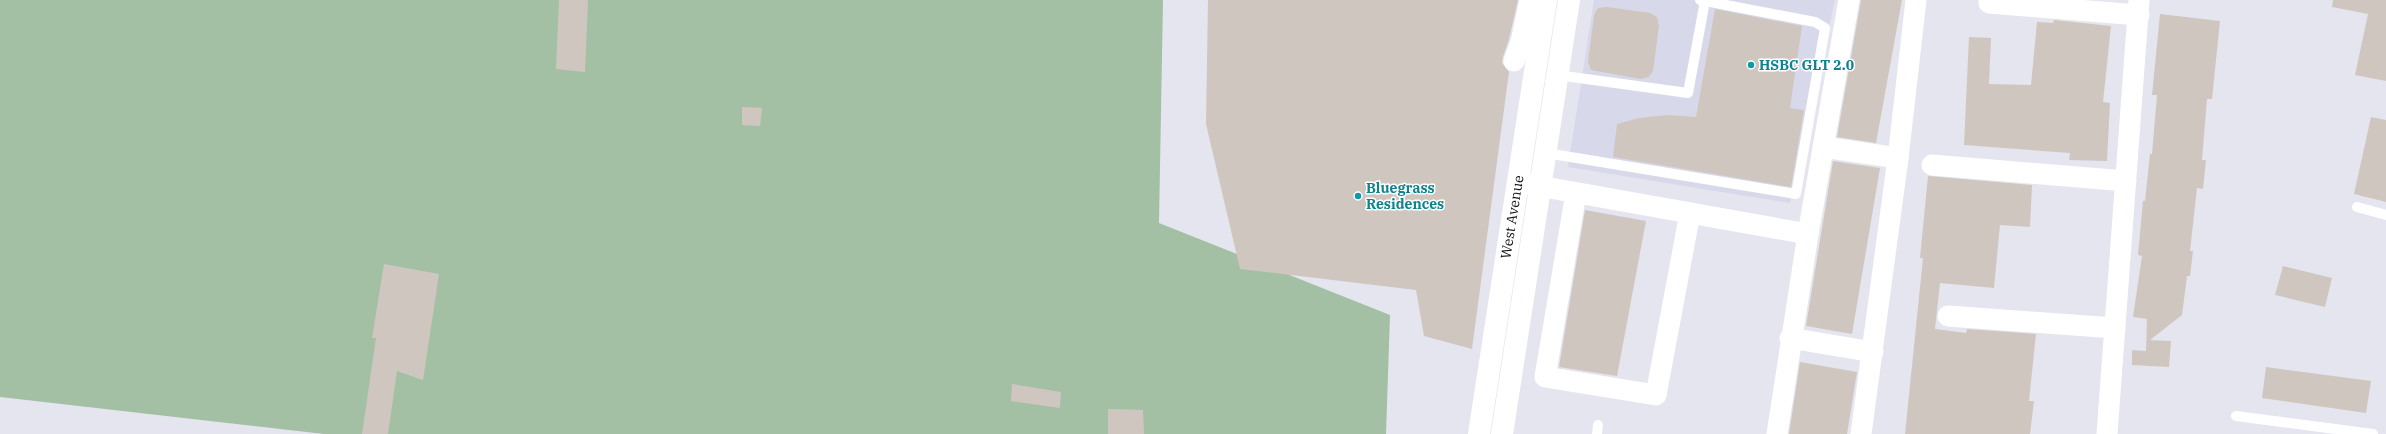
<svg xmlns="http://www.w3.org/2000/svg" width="2386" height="434" font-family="'IBM Plex Serif',serif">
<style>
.built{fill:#d7d9ea}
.forest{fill:#a3c0a4}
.building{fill:#cfc7bf}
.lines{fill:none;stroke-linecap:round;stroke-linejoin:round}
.service{stroke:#fff;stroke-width:10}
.minor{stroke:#fff;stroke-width:21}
.secondary{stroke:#fff;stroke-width:22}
.culture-dot{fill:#0f9aa8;stroke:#fff;stroke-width:1.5}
.labels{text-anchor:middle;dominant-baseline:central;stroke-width:3;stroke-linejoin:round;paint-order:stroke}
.culture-label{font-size:14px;font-weight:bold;fill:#0d838f;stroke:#fff;text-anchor:start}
.street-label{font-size:14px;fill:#131316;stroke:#fff}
</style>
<rect width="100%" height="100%" fill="#e4e5ef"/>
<path class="built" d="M1594 0H1835L1790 203 1568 167Z"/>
<path class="forest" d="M0 0H1163L1159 223 1390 315 1386 434H324L0 397Z"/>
<g class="building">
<path d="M559 0H588L585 72 556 69Z"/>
<path d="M1208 0H1518L1509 39 1503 57 1502 63 1509 72 1472 349 1424 336 1416 290 1240 269 1206 124Z"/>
<path d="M1861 0H1902L1876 143 1837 137Z"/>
<path d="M2333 0H2386V81L2355 75 2368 14 2332 7Z"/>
<path d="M1607 7 1650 13 1657 17 1659 26 1653 71 1649 77 1641 79 1591 70 1588 62 1594 15 1598 8Z"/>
<path d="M1715 9 1802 26 1790 108 1804 110 1791 187 1613 157 1617 124 1639 118 1667 115 1696 117Z"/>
<path d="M2160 14 2220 21 2212 99H2207L2202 160H2206L2203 189 2197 188 2190 251H2193L2190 276H2187L2182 315 2150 340 2171 341 2169 367 2132 365V350L2146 351 2147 319 2133 317 2142 256 2138 255 2143 201H2145L2150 154H2152L2157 95H2152Z"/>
<path d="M2054 20 2111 26 2103 102 2110 103 2107 161 2069 160 2070 153 1964 145 1969 37 1991 38 1989 84 2031 85 2037 22 2053 23Z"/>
<path d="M742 107 762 108 760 126 742 125Z"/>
<path d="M2371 117 2386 120V202L2354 194Z"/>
<path d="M1833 161 1880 168 1852 334 1806 326Z"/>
<path d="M1928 176 2032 185 2030 227 2000 225 1994 288 1940 283 1935 329 1966 333 1967 329 2036 334 2029 401H2034L2030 434H1905L1923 258H1920Z"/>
<path d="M1585 210 1646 221 1617 376 1559 367Z"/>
<path d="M384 264 439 274 423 380 397 371 388 434H362L376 338H372Z"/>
<path d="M2283 266 2332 278 2325 307 2275 295Z"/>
<path d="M1800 362 1857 372 1847 434H1789Z"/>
<path d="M2266 367 2371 381 2366 413 2262 398Z"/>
<path d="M1012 384 1061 392 1060 408 1011 401Z"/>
<path d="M1108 409 1143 410 1144 434H1108Z"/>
</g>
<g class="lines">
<g class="service">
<path d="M1557 75 1688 93 1705 1"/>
<path d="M1546 153 1796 194 1825 28 1815 22 1700 0"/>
<path d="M2357 207 2386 215"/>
<path d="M2236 416 2373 434"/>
<path d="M1597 434 1598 425"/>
</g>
<g class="minor">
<path d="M1989 3 2139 15"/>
<path d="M1514 61 1521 42 1530 0"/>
<path d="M1823 147 1898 158 1861 434"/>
<path d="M1898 158 1916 0"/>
<path d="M1932 165 2126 181"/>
<path d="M1522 183 1808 234 1849 0"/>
<path d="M1576 193 1545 377 1656 395 1690 213"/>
<path d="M1948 316 2115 328"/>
<path d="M1790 338 1873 352"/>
<path d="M1777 434 1808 234"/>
<path d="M2107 434 2139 0"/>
</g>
<g class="secondary">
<path d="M1479 434 1546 0"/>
<path d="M1502 434 1569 0"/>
</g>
</g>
<g class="culture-dot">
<circle cx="1751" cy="65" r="4"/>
<circle cx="1358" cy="196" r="4"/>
</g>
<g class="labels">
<g class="culture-label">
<text x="1759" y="65">HSBC GLT 2.0</text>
<text x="1366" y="188">Bluegrass<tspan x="1366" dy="16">Residences</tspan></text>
</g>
<g class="street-label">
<text transform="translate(1512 217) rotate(-81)">West Avenue</text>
</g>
</g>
</svg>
